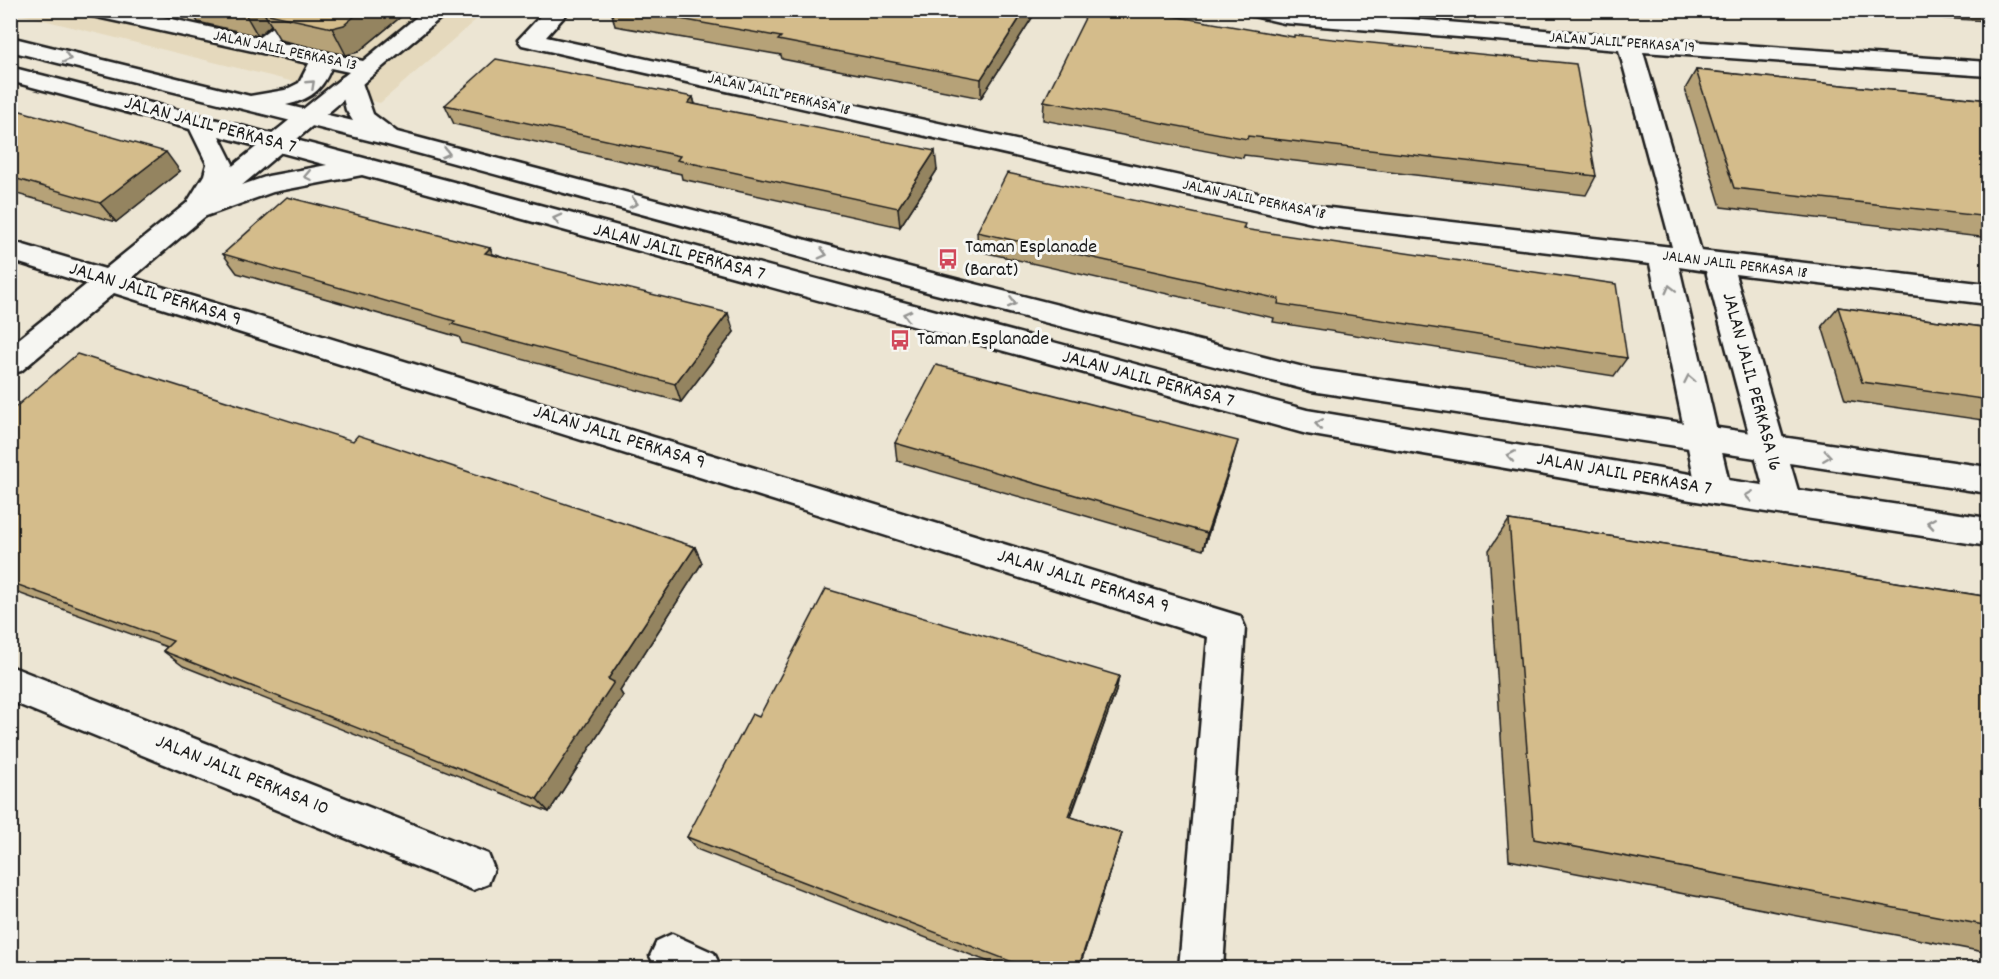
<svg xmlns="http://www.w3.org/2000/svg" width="1999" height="979" font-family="Dekko,sans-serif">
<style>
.built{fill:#e5d9bd}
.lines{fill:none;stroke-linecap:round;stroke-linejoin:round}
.service-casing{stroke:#1c1c1c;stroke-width:4}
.minor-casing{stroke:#1c1c1c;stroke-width:5}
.tertiary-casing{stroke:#1c1c1c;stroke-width:5}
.service{fill:#f6f6f2;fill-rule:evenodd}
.minor{fill:#f6f6f2;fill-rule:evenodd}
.tertiary{fill:#f6f6f2;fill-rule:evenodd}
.wall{fill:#b6a278;stroke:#1c1c1c;stroke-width:1.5}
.shaded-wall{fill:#948461;stroke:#1c1c1c;stroke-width:1.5}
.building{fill:#d4bc8b;stroke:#1c1c1c;stroke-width:1.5}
.oneway{stroke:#949492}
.labels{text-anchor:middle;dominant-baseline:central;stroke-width:6;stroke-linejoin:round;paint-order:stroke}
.far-street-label{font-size:16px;fill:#1c1c1c;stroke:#f6f6f2}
.street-label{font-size:20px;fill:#1c1c1c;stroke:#f6f6f2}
.poi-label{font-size:20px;fill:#1c1c1c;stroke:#f6f6f2;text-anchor:start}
</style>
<rect width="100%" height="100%" fill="#ece5d3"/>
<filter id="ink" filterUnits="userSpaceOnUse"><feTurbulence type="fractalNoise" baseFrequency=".0167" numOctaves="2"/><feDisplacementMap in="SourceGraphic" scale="12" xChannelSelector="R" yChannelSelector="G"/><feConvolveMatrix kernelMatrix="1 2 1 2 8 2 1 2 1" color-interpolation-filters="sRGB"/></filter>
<g filter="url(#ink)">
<path class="built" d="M11 10 486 11 380 103 11 12Z"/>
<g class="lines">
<g class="service-casing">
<path id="service" d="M294 10H313L265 50H253L251 46 253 42Z"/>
</g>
<g class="minor-casing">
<g id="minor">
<path d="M86 10H131L363 61 425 10H450L132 278 1240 616 1245 627 1223 968H1179L1208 637 114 293 21 371 10 374V346L87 284 10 260V241L105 269 349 72 97 17 89 15Z"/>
<path d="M546 10H570L546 37 1321 207 1672 247 1619 50 1284 23 1249 15 1246 10H1300L1629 37 1988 62V76L1643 52 1701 251 1988 284V304L1735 274 1801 501 1796 511 1784 515 1772 511 1767 501 1706 271 1679 267 1731 491 1726 500 1714 504 1702 500 1697 491 1650 264 1321 225 522 45 518 40Z"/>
<path d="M10 666 488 854 494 869 488 884 473 890 10 701Z"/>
<path d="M672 934 714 953 721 968H656L650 956 657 941Z"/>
</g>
</g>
<g class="tertiary-casing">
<g id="tertiary">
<path d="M10 37 250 96 285 90 299 83 314 54 322 52 330 54 334 59C326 86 314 99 286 105L353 121 346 110 339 82 342 77 351 75 360 77 373 114 397 132 928 272 1311 369 1988 467V493L1311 391 928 292 384 144 10 51Z"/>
<path d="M10 67 319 146 1307 410 1714 478 1988 518V546L1714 504 1307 434 362 175 273 192 195 220 185 217 182 211 204 175 207 164 190 129 10 81ZM219 136 327 165 268 176 219 193 230 175 233 164Z"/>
</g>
</g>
<use href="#service" class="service"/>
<use href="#minor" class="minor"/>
<use href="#tertiary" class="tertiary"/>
</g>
<g class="wall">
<path d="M190 10H409L358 52 346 55 280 40 271 25 258 36 198 22Z"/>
<path d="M611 10H1037L981 98 782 59 781 55 615 26Z"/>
<path d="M1798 10H1989V21Z"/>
<path d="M1696 70 1989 100V238L1721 207 1685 89Z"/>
<path d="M693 97 695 104 937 170 900 227 682 179 681 174 454 124 445 105Z"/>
<path d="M1044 101 1596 176 1586 195 1244 155 1243 158 1043 120Z"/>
<path d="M10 108 180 171 116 222 10 192Z"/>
<path d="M1244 229 1627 358 1614 376 1273 322 1274 318 978 251 977 232Z"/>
<path d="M490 248 493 254 734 332 681 402 462 343 459 337 237 273 223 254Z"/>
<path d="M1838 307 1989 328V421L1845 400 1822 326Z"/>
<path d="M10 412 353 441 695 547 702 563 620 691 623 696 549 812 183 666 163 651 167 647 10 590Z"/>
<path d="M895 443 1233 458 1203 550 897 461Z"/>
<path d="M1509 520 1989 597V953L1509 860 1489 550Z"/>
<path d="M1119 676 1116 691 1071 817 1122 833 1079 969H1007L696 849 687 837 759 717Z"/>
</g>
<g class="shaded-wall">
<path d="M243 10H290L264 13 271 25 258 36Z"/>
<path d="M362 10H409L358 52 346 55 332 28Z"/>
<path d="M1025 10H1037L981 98V79Z"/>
<path d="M693 97 698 116 688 103Z"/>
<path d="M935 151 937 170 900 227 898 208Z"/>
<path d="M166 152 180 171 116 222 100 203Z"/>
<path d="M490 248 499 267 485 253Z"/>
<path d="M728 313 734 332 681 402 675 384Z"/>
<path d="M1238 441 1233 458 1203 550 1207 533Z"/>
<path d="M695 547 702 563 620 691 623 696 549 812 537 799 608 679Z"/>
<path d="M1119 676 1116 691 1066 828 1068 816Z"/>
<path d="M1122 833 1079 969H1078Z"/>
</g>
<g class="building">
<path d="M268 10H362L344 25 332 28 264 13Z"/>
<path d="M630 10H1025L981 79 778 40 781 37Z"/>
<path d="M1089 10H1138L1294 37V35L1576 64 1596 176 1248 136 1247 139 1044 101Z"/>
<path d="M496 59 693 97 688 103 935 151 898 208 677 160 680 156 445 105Z"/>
<path d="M1696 70 1989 100V217L1734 188Z"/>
<path d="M10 108 166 152 100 203 10 177Z"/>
<path d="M1007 173 1245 224 1243 229 1616 284 1627 358 1278 304 1279 299 977 232Z"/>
<path d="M287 197 490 248 485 253 728 313 675 384 452 324 455 321 223 254Z"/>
<path d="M1838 307 1989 328V400L1862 382Z"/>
<path d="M77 354 353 441 358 435 695 547 608 679 614 682 537 799 163 651 173 641 10 582V412Z"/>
<path d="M936 365 1238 441 1207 533 895 443Z"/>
<path d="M1509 520 1989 597V926L1534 839Z"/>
<path d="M826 589 1119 676 1068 816 1122 833 1078 969H1031L687 837 752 714 759 717Z"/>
</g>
<defs><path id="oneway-chevron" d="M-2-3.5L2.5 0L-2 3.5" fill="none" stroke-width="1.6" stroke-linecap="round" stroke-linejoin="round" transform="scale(1.5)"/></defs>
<g class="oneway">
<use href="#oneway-chevron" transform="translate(67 58) rotate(14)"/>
<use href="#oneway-chevron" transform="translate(311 84) rotate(-43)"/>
<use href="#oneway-chevron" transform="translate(446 153) rotate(15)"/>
<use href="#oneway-chevron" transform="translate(308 176) rotate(168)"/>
<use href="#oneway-chevron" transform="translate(634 203) rotate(15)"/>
<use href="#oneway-chevron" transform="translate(557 219) rotate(-165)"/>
<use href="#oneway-chevron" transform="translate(823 254) rotate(15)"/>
<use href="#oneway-chevron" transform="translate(1670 289) rotate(-104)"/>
<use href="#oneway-chevron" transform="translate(1012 303) rotate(14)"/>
<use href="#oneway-chevron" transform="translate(907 315) rotate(-165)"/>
<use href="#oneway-chevron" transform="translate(1689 379) rotate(-101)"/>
<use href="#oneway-chevron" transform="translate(1319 424) rotate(-170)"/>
<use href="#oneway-chevron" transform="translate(1511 456) rotate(-170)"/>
<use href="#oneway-chevron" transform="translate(1827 456) rotate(8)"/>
<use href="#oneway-chevron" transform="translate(1749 496) rotate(-172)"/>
<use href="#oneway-chevron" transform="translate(1931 523) rotate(-171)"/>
</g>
</g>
<defs>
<g id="bus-bare" transform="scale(1.62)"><path d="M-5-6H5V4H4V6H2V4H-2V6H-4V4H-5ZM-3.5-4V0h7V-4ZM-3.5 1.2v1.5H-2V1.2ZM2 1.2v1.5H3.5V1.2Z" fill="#d1495b" stroke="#f6f6f2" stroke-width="2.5" paint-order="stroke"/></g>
</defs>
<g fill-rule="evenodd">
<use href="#bus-bare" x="948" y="259"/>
<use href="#bus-bare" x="900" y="340"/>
</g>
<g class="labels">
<g class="far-street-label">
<text transform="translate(1622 43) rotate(4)">JALAN JALIL PERKASA 19</text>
<text transform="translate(285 51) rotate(12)">JALAN JALIL PERKASA 13</text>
<text transform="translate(779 95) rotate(13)">JALAN JALIL PERKASA 18</text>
<text transform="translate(1254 200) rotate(12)">JALAN JALIL PERKASA 18</text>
<text transform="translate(1735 265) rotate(7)">JALAN JALIL PERKASA 18</text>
</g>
<g class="street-label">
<text transform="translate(210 126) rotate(15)">JALAN JALIL PERKASA 7</text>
<text transform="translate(679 253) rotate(15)">JALAN JALIL PERKASA 7</text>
<text transform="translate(155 295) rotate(17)">JALAN JALIL PERKASA 9</text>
<text transform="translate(1148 380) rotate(15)">JALAN JALIL PERKASA 7</text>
<text transform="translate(1751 382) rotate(75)">JALAN JALIL PERKASA 16</text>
<text transform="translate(619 438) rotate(17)">JALAN JALIL PERKASA 9</text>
<text transform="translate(1624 475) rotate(10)">JALAN JALIL PERKASA 7</text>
<text transform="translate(1083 582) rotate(17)">JALAN JALIL PERKASA 9</text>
<text transform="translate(242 776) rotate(22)">JALAN JALIL PERKASA 10</text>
</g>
<g class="poi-label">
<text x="965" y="248">Taman Esplanade<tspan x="965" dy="23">(Barat)</tspan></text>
<text x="917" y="340">Taman Esplanade</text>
</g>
</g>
<rect width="1999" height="979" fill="none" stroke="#f6f6f2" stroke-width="36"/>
<rect x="18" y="18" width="1963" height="943" fill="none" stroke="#1c1c1c" stroke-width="2" filter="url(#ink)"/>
</svg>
